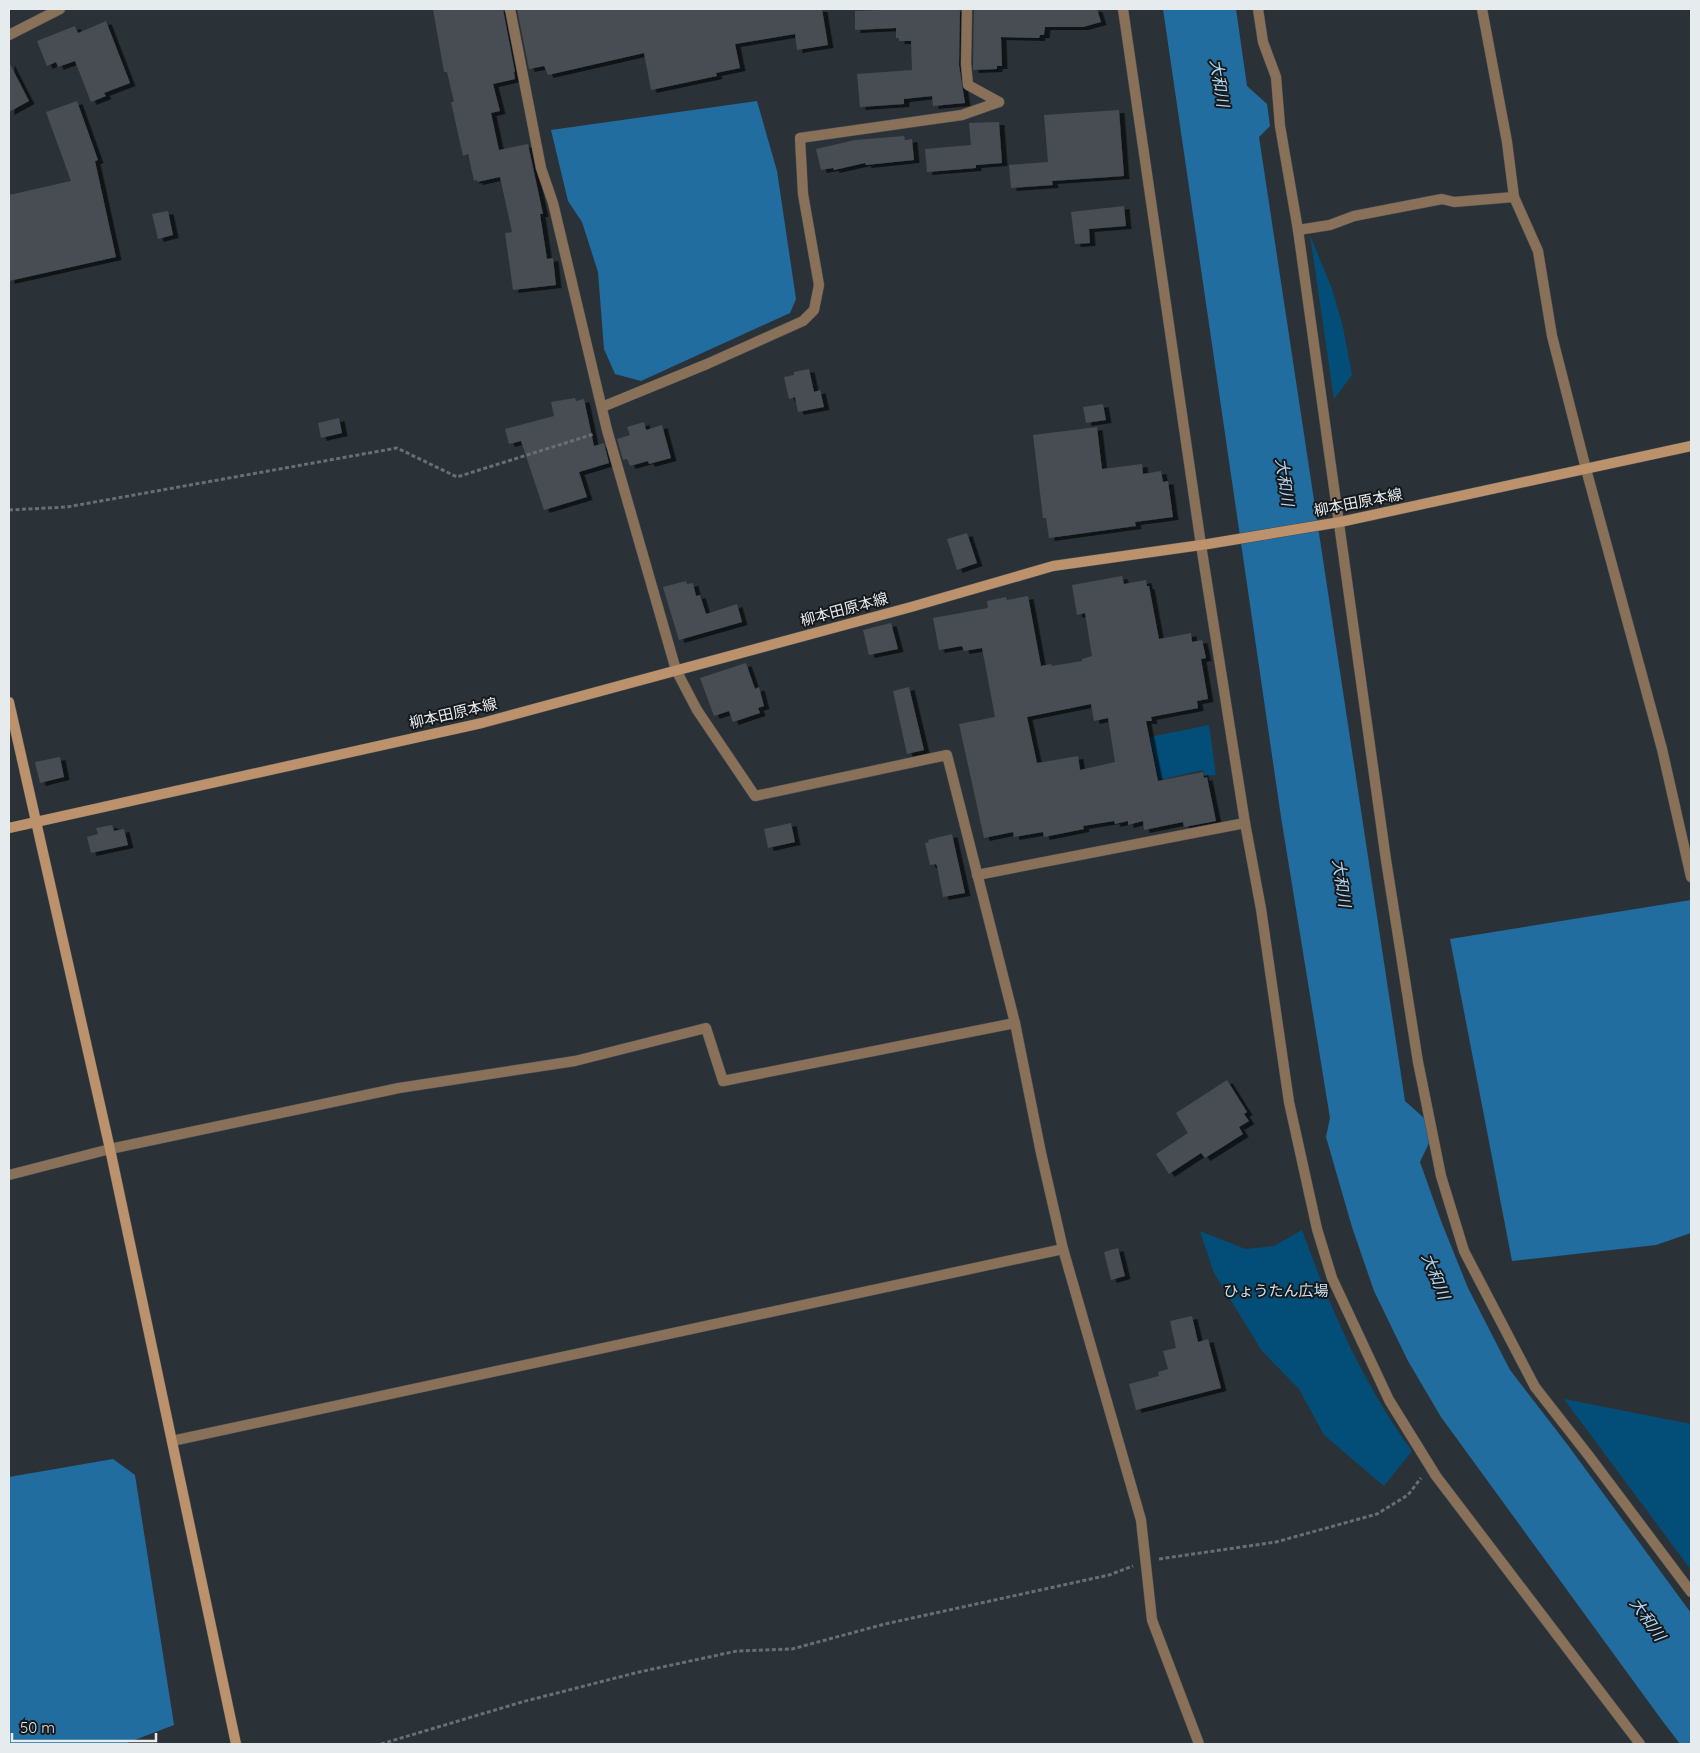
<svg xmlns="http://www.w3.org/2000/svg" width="1700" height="1753" font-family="Quicksand,'Noto Sans JP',sans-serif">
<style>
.green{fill:#034e78}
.water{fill:#216d9f}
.building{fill:#464d53;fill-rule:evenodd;filter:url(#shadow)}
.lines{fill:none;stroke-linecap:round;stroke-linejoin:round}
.lane-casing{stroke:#495054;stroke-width:11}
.street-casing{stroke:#495054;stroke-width:11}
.secondary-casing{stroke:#495054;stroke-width:11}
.path{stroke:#686e73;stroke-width:3;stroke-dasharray:4 2.5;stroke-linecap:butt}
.lane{stroke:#897058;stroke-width:10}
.street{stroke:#897058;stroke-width:10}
.secondary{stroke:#bb926c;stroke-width:10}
.labels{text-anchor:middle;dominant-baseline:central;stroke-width:4;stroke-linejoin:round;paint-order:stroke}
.street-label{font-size:15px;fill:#e6ebee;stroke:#16191b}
.park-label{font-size:15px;fill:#d1e2f1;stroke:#16191b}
.water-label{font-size:16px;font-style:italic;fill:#b0d4f0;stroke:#16191b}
</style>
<defs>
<filter id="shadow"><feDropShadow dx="5.5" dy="3" stdDeviation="0" flood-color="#0009"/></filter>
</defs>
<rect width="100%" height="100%" fill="#2b3237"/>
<g class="green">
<path d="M1310 235 1332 289 1343 327 1352 375 1334 399Z"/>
<path d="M1209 725 1216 775 1205 776 1203 770 1159 780 1150 737Z"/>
<path d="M1302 1230C1330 1308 1363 1384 1412 1451L1384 1486 1324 1435 1299 1389 1262 1351 1214 1273 1200 1231 1245 1249 1274 1246Z"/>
<path d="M1564 1399 1691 1424V1570Z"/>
</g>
<g class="water">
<path d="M1163 9H1236L1247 86 1267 104 1270 126 1259 137 1405 1101 1425 1119 1429 1143 1420 1162 1441 1221 1468 1288 1510 1370 1567 1444 1691 1613V1744H1680L1661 1719 1441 1417 1408 1361 1374 1291 1352 1227 1326 1137 1330 1118 1281 817Z"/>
<path d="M757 101 777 171 796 299 790 313 641 381 615 374 604 349 598 272 582 222 568 201 551 130Z"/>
<path d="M1691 900V1233L1656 1245 1512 1261 1450 939Z"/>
<path d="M113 1459 135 1475 174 1725 124 1744H9V1477Z"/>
</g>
<g class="building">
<path d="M433 9H503L515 72H514L515 79 493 84 500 111 491 113 499 150 528 144 543 214H540L547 259 553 258 556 285 513 290 505 233 512 232 500 177 477 182V180L474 181 468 154 463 156 451 102H454L447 72H444Z"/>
<path d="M517 9H822L828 45 797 50 795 34 735 44 740 68 716 73 717 76 651 90 644 53 548 75 544 66 529 69Z"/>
<path d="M880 9H960L959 65 965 103 933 106 932 96 904 99V104L860 107 857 74 912 70 911 41H899V38H896V28L855 30V11L880 10Z"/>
<path d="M974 9H1097L1101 22 1083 27H1045L1044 35H1040L1039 38 1001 37 1002 66H997V69L973 70Z"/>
<path d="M106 21 130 83 104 93 106 96 91 102 75 61 58 67 56 62 47 66 37 41 75 26 78 33Z"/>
<path d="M9 62 29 101 9 112Z"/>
<path d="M77 101 98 160 95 161 116 257 9 281V195L71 181 46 112Z"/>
<path d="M1119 110 1124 176 1052 181 1053 185 1011 188 1009 165 1048 162 1044 115Z"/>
<path d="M999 122 1002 163 976 165V168L927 172 925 149 971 145 969 123Z"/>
<path d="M904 136 905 140 912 139 914 160 866 165 865 163 834 170 833 168 821 170 816 149 855 140Z"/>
<path d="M1124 206 1126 226 1089 229 1090 243 1075 244 1071 212Z"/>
<path d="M168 211 173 235 158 239 152 214Z"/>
<path d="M809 369 814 392 820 390 824 407 798 412 795 397 789 399 784 377 794 375V372Z"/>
<path d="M575 398 576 401 584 399 594 446 604 443 609 463 579 472 587 497 544 510 521 441 509 444 505 429 554 416 551 402Z"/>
<path d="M1103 404 1106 420 1086 423 1083 407Z"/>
<path d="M339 418 342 433 321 438 318 423Z"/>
<path d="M644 422 646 430 662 425 671 458 649 464 648 461 630 466 627 459 623 460 617 439 630 435 627 427Z"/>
<path d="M1097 427 1102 469 1142 464 1143 474 1161 471 1163 482 1168 481 1173 517 1135 522 1136 526 1049 538 1046 518H1043L1033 435Z"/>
<path d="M967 533 977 563 957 570 947 539Z"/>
<path d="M1122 576 1124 584 1146 580 1147 586H1149L1159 639 1191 633 1192 642 1202 640 1206 658 1201 659 1208 699 1197 701 1198 708 1151 717 1152 721H1146L1158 781 1203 772 1204 778 1207 777 1216 821 1184 827 1183 822 1144 830 1143 821 1128 825V821L1115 824 1114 821 1083 826 1084 829 1044 837 1043 832 1014 837 1013 832 984 838 959 724 995 717 982 648 964 651 962 646 939 650 933 618 988 608 987 601 1006 597 1007 600 1028 596 1041 666 1051 664 1052 666 1082 661V659L1092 656 1085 613 1077 615 1072 585ZM1091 704 1094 721 1108 718 1115 762 1080 770 1078 756 1037 763 1027 717Z"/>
<path d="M686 581 687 584 693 583 696 596 700 595 706 614 737 604 742 622 679 640 663 587Z"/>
<path d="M891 623 898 649 869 655 863 630Z"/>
<path d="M746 663 755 689 759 687 764 706 758 708 760 713 733 722 729 711 714 716 700 678Z"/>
<path d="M909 687 924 750 907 754 893 691Z"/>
<path d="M60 757 64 777 40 783 35 762Z"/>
<path d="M791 823 795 842 768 848 764 829Z"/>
<path d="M112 825 114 831 124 829 128 845 91 853 87 837 98 834 96 828Z"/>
<path d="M952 834 965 893 943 897 937 866 936 864 930 865 925 843 929 842 928 840Z"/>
<path d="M1227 1080 1247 1112 1244 1114 1249 1121 1239 1127 1243 1134 1205 1158 1201 1153 1169 1174 1156 1154 1188 1133 1176 1113Z"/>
<path d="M1118 1248 1125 1276 1111 1280 1104 1252Z"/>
<path d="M1192 1316 1198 1342 1208 1339 1221 1388 1136 1410 1129 1384 1159 1376 1158 1372 1168 1369 1163 1351 1176 1348 1170 1321Z"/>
</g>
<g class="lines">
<g class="lane-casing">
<path id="lane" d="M1298 230 1330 225 1354 216 1442 199 1454 202 1514 197"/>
</g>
<g class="street-casing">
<g id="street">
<path d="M510 9 541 168 553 203 607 430 676 670 697 710 755 796 947 755 1015 1023 1041 1153 1063 1249 1141 1520 1152 1620 1199 1744"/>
<path d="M967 9 966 64 968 85 999 102"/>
<path d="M1123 9 1201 545 1245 823 1261 909 1289 1102 1317 1229 1332 1278 1389 1400 1436 1476 1640 1744"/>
<path d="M1258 9 1263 42 1276 77 1280 126 1298 230 1386 860 1418 1062 1441 1176 1464 1251 1535 1387 1589 1456 1691 1592"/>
<path d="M1482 9 1507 142 1514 197 1538 251 1552 336 1586 469 1662 749 1691 877"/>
<path d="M9 35 60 9"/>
<path d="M602 407 707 364 803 321 814 310 819 285 803 194 800 138 962 115 999 102"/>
<path d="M977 875 1245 823"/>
<path d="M9 1175 110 1149 399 1088 575 1061 706 1028 723 1081 1015 1023"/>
<path d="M172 1441 1063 1249"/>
</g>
</g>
<g class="secondary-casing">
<g id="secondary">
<path d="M9 702 110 1149 236 1744"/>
<path d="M9 828 482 723 911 607 1053 566 1208 544 1340 522 1691 446"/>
</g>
</g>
<g class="path">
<path d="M9 510 67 507 397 448 457 477 594 434"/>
<path d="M1159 1559 1276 1542 1377 1514 1408 1495 1421 1478"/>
<path d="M381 1744 522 1702 639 1672 737 1651 792 1649 885 1624 1109 1575 1133 1566"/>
</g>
<use href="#lane" class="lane"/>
<use href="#street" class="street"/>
<use href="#secondary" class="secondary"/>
</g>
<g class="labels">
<g class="street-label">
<text transform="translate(1358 502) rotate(-11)">柳本田原本線</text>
<text transform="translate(844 609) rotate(-15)">柳本田原本線</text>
<text transform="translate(453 713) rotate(-13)">柳本田原本線</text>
</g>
<g class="park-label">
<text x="1276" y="1290">ひょうたん広場</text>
</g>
<g class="water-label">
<text transform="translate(1220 83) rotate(81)">大和川</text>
<text transform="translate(1285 482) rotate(82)">大和川</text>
<text transform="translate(1342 883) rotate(82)">大和川</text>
<text transform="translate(1436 1276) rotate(68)">大和川</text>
<text transform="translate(1648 1619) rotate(55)">大和川</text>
</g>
</g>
<rect width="1700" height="1753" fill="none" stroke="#e6ebee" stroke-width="20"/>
<path d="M12 1733v8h144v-8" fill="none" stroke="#e6ebee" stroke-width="2.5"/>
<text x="20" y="1733" font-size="15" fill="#e6ebee" stroke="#16191b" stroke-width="4" paint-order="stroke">50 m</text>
</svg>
